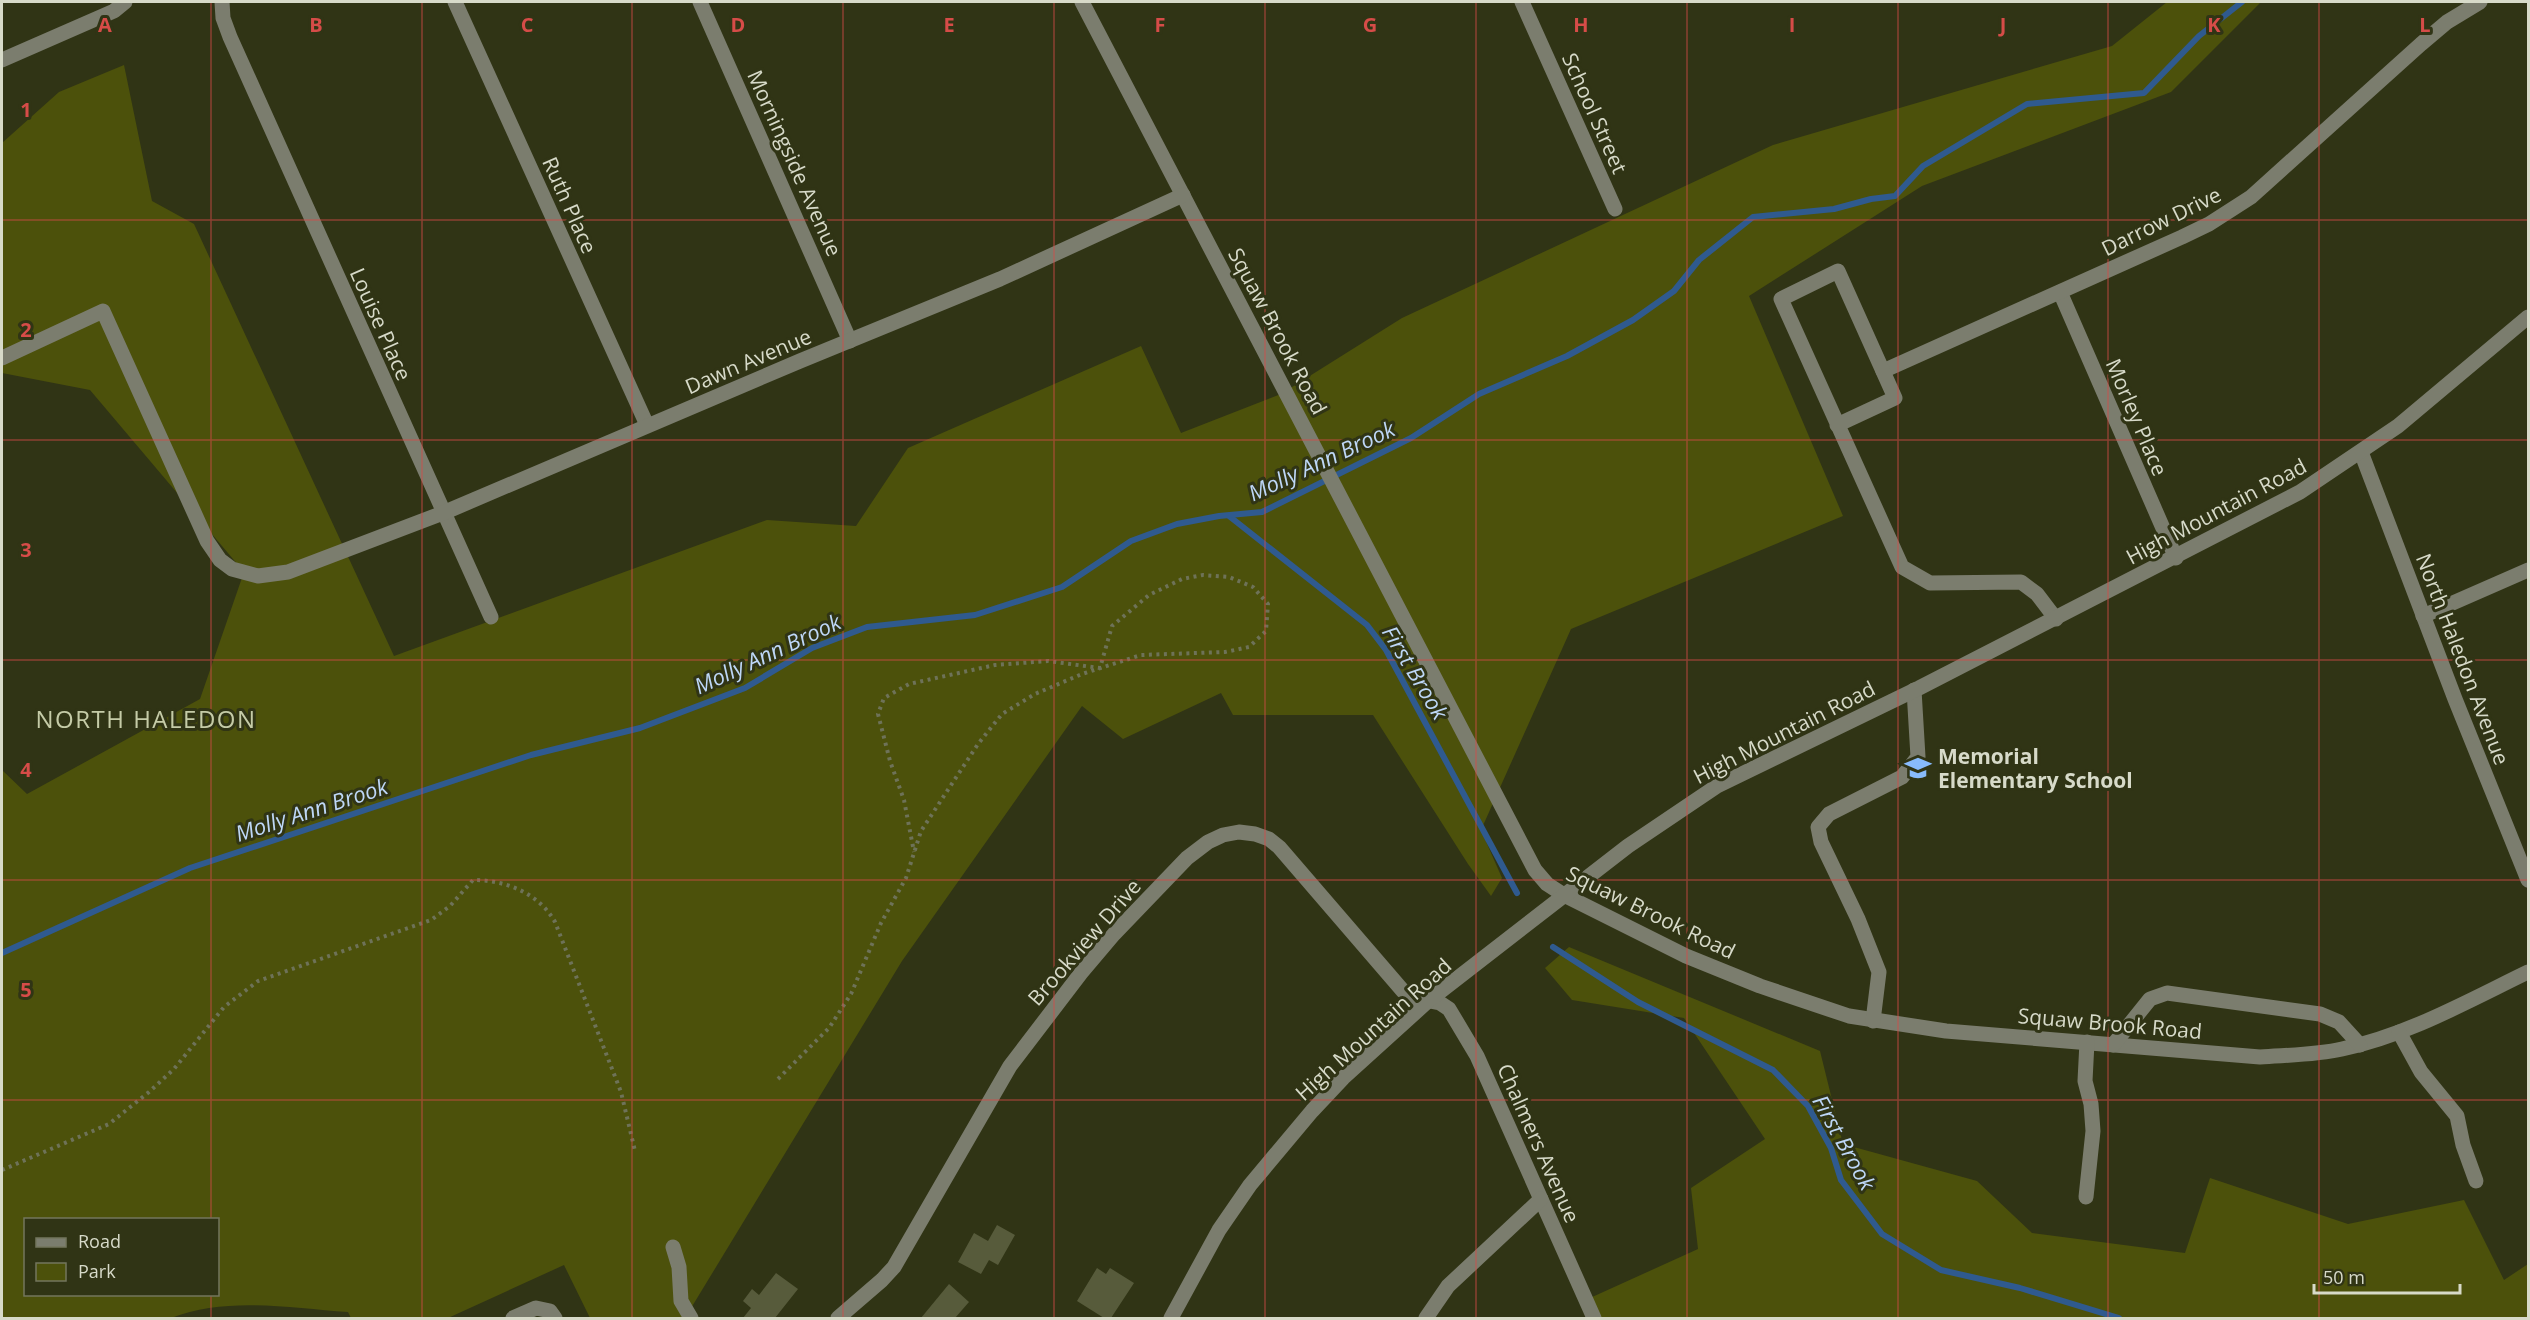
<svg xmlns="http://www.w3.org/2000/svg" width="2530" height="1320" font-family="'Open Sans',sans-serif">
<style>
.green{fill:#4c510b;fill-rule:evenodd}
.lines{fill:none;stroke-linecap:round;stroke-linejoin:round}
.stream{stroke:#2f5a8f;stroke-width:6}
.building{fill:#575b3b}
.path{stroke:#6e7258;stroke-width:4;stroke-dasharray:3 4.5;stroke-linecap:butt}
.minor{stroke:#7b7d6e;stroke-width:15}
.grid{fill:none;stroke:#d64c48;stroke-width:1.5;stroke-opacity:0.55}
.labels{text-anchor:middle;dominant-baseline:central;stroke-width:6;stroke-linejoin:round;paint-order:stroke}
.street-label{font-size:21px;fill:#d7dac9;stroke:#303415}
.poi-label{font-size:21px;font-weight:bold;fill:#d7dac9;stroke:#303415;text-anchor:start}
.water-label{font-size:22px;font-style:italic;fill:#bed7f7;stroke:#303415}
.quarter-label{font-size:24px;letter-spacing:1.5px;fill:#c5cba7;stroke:#303415}
.grid-label{font-size:20px;text-anchor:middle;font-weight:bold;fill:#d64c48;stroke:#303415;stroke-width:6;stroke-linejoin:round;paint-order:stroke}
</style>
<rect width="100%" height="100%" fill="#303415"/>
<g class="green">
<path d="M2167 2H2261L2171 92 1922 186 1749 296 1843 516 1571 629 1481 830 1502 878 1491 896 1468 864 1373 715H1233L1221 693 1123 739 1082 706 902 961 685 1318H590L564 1265 448 1318H351L348 1312C290 1308 226 1296 171 1318H2V770L27 794 200 699 244 572 90 390 2 373V143L59 92 124 65 152 201 194 224 394 656 767 520 856 526 908 448 1141 346 1181 433 1281 394 1402 318 1773 145 2112 46ZM26 1220H218V1294H26Z"/>
<path d="M1569 947 1820 1051 1843 1144 1977 1181 2032 1233 2185 1253 2210 1178 2348 1224 2464 1200 2504 1280 2528 1264V1318H1598L1590 1298 1698 1249 1691 1188 1765 1139 1684 1018 1572 1000 1545 968Z"/>
</g>
<g class="lines">
<g class="stream">
<path d="M1229 516 1367 625 1386 650 1517 893"/>
<path d="M1553 947 1638 1002 1773 1070 1808 1106 1831 1148 1841 1180 1882 1234 1941 1270 2020 1288 2119 1318"/>
<path d="M2 953 190 868 531 755 640 728 745 688 812 648 867 627 975 615 1062 587 1131 541 1177 524 1219 516 1262 512 1411 438 1479 394 1567 356 1633 320 1674 291 1699 260 1753 217 1834 209 1871 199 1895 196 1923 166 2027 104 2144 93 2199 36 2242 2"/>
</g>
</g>
<g class="building">
<path d="M997 1225 1015 1235 998 1265 989 1260 981 1274 958 1262 974 1233 988 1241Z"/>
<path d="M1097 1268 1106 1274 1110 1268 1134 1283 1111 1318H1104L1077 1301Z"/>
<path d="M776 1273 798 1289 775 1318H743L751 1308 743 1301 752 1289 759 1295Z"/>
<path d="M949 1284 969 1302 955 1318H921Z"/>
</g>
<g class="lines">
<g class="path">
<path d="M778 1079 829 1028 851 994 881 923 906 878 921 831 978 744 1002 714 1035 694 1082 674 1141 655 1225 652 1249 647 1266 631 1268 604 1253 587 1229 577 1203 575 1182 579 1149 595 1112 626 1100 668 1048 661 995 665 909 684 884 698 878 714 890 761 904 800 914 852"/>
<path d="M2 1170 109 1124 149 1092 174 1069 224 1007 258 981 431 920 450 906 473 880C505 880 539 893 555 922L621 1092 635 1151"/>
</g>
<g class="minor">
<path d="M222 2 223 18 230 37 491 617"/>
<path d="M455 2 647 425"/>
<path d="M700 2 850 341"/>
<path d="M1082 2 1535 870 1547 884 1564 895 1686 956 1760 986 1849 1016 1946 1031 2260 1057C2287 1055 2316 1055 2342 1049 2408 1035 2468 1001 2528 972"/>
<path d="M1522 2 1615 209"/>
<path d="M2 60 114 11 125 2"/>
<path d="M2060 292 2176 558"/>
<path d="M2 358 103 311 207 541 220 560 232 569 258 576 288 572 443 513 800 361 1000 279 1183 195"/>
<path d="M1883 371 2182 237 2209 224 2251 197 2421 44 2447 22 2480 2"/>
<path d="M1837 425 1895 398 1838 271 1781 299 1902 567 1930 583 2021 582 2037 594 2056 619"/>
<path d="M2361 452 2455 699 2528 880"/>
<path d="M2423 616 2528 570"/>
<path d="M1873 1021 1879 972 1858 919 1821 842 1818 827 1829 814 1902 777 1918 757 1914 690"/>
<path d="M2399 1032 2421 1072 2457 1116 2463 1145 2476 1181"/>
<path d="M2113 1045 2150 999 2167 993 2320 1014 2339 1022 2360 1045"/>
<path d="M2086 1197 2093 1131 2091 1104 2085 1081 2087 1042"/>
<path d="M673 1247 679 1267 681 1301 691 1318"/>
<path d="M513 1318 536 1308 550 1311 555 1318"/>
<path d="M838 1318 882 1280 894 1267 1010 1066 1081 973 1114 934 1187 858 1208 842 1223 835 1239 832 1255 834 1269 839 1279 847 1403 991 1414 998 1440 1003 1449 1009 1477 1056 1594 1318"/>
<path d="M1171 1318 1219 1230 1250 1185 1312 1111 1343 1078 1428 1001 1628 846 1717 786 1919 688 2300 492 2398 426 2528 317"/>
<path d="M1426 1318 1448 1286 1541 1199"/>
</g>
</g>
<path class="grid" d="M211 2V1220M422 2V1318M632 2V1318M843 2V1318M1054 2V1318M1265 2V1318M1476 2V1318M1687 2V1318M1898 2V1318M2108 2V1318M2319 2V1318M2 220H2528M2 440H2528M2 660H2528M2 880H2528M2 1100H2528M211 1294V1318"/>
<defs>
<g id="school-bare" transform="scale(2.07)"><path d="M0-5L7-2L0 1L-7-2ZM-4 1L0 2.5L4 1V4Q0 6-4 4Z" fill="#88bbfc" stroke="#303415" stroke-width="2.5" paint-order="stroke"/></g>
</defs>
<g fill-rule="evenodd">
<use href="#school-bare" x="1918" y="768"/>
</g>
<g class="labels">
<g class="street-label">
<text transform="translate(1595 113) rotate(66)">School Street</text>
<text transform="translate(795 163) rotate(66)">Morningside Avenue</text>
<text transform="translate(570 205) rotate(66)">Ruth Place</text>
<text transform="translate(2161 221) rotate(-26)">Darrow Drive</text>
<text transform="translate(381 324) rotate(66)">Louise Place</text>
<text transform="translate(1278 331) rotate(62)">Squaw Brook Road</text>
<text transform="translate(748 361) rotate(-23)">Dawn Avenue</text>
<text transform="translate(2137 417) rotate(67)">Morley Place</text>
<text transform="translate(2216 511) rotate(-28)">High Mountain Road</text>
<text transform="translate(2463 659) rotate(69)">North Haledon Avenue</text>
<text transform="translate(1784 732) rotate(-27)">High Mountain Road</text>
<text transform="translate(1651 912) rotate(26)">Squaw Brook Road</text>
<text transform="translate(1084 942) rotate(-49)">Brookview Drive</text>
<text transform="translate(2110 1023) rotate(5)">Squaw Brook Road</text>
<text transform="translate(1373 1029) rotate(-42)">High Mountain Road</text>
<text transform="translate(1539 1143) rotate(66)">Chalmers Avenue</text>
</g>
<g class="poi-label">
<text x="1938" y="756">Memorial<tspan x="1938" dy="24">Elementary School</tspan></text>
</g>
<g class="water-label">
<text transform="translate(1321 460) rotate(-25)">Molly Ann Brook</text>
<text transform="translate(767 653) rotate(-25)">Molly Ann Brook</text>
<text transform="translate(1416 672) rotate(59)">First Brook</text>
<text transform="translate(311 809) rotate(-18)">Molly Ann Brook</text>
<text transform="translate(1845 1142) rotate(61)">First Brook</text>
</g>
<g class="quarter-label">
<text x="146" y="718">NORTH HALEDON</text>
</g>
</g>
<g class="grid-label">
<text x="105" y="32">A</text>
<text x="316" y="32">B</text>
<text x="527" y="32">C</text>
<text x="738" y="32">D</text>
<text x="949" y="32">E</text>
<text x="1160" y="32">F</text>
<text x="1370" y="32">G</text>
<text x="1581" y="32">H</text>
<text x="1792" y="32">I</text>
<text x="2003" y="32">J</text>
<text x="2214" y="32">K</text>
<text x="2425" y="32">L</text>
<text x="26" y="117">1</text>
<text x="26" y="337">2</text>
<text x="26" y="557">3</text>
<text x="26" y="777">4</text>
<text x="26" y="997">5</text>
</g>
<rect width="2530" height="1320" fill="none" stroke="#d7dac9" stroke-width="6"/>
<rect x="24" y="1218" width="195" height="78" fill="#303415" stroke="#73765d" stroke-width="1.5"/>
<rect x="36" y="1238" width="30" height="9" fill="#7b7d6e" stroke="#73765d" stroke-width="1.5"/>
<text x="78" y="1248" font-size="18" fill="#d7dac9">Road</text>
<rect x="36" y="1263" width="30" height="18" fill="#4c510b" stroke="#73765d" stroke-width="1.5"/>
<text x="78" y="1278" font-size="18" fill="#d7dac9">Park</text>
<path d="M2314 1284v9h146v-9" fill="none" stroke="#d7dac9" stroke-width="3"/>
<text x="2323" y="1284" font-size="18" fill="#d7dac9" stroke="#303415" stroke-width="4.5" paint-order="stroke">50 m</text>
</svg>
